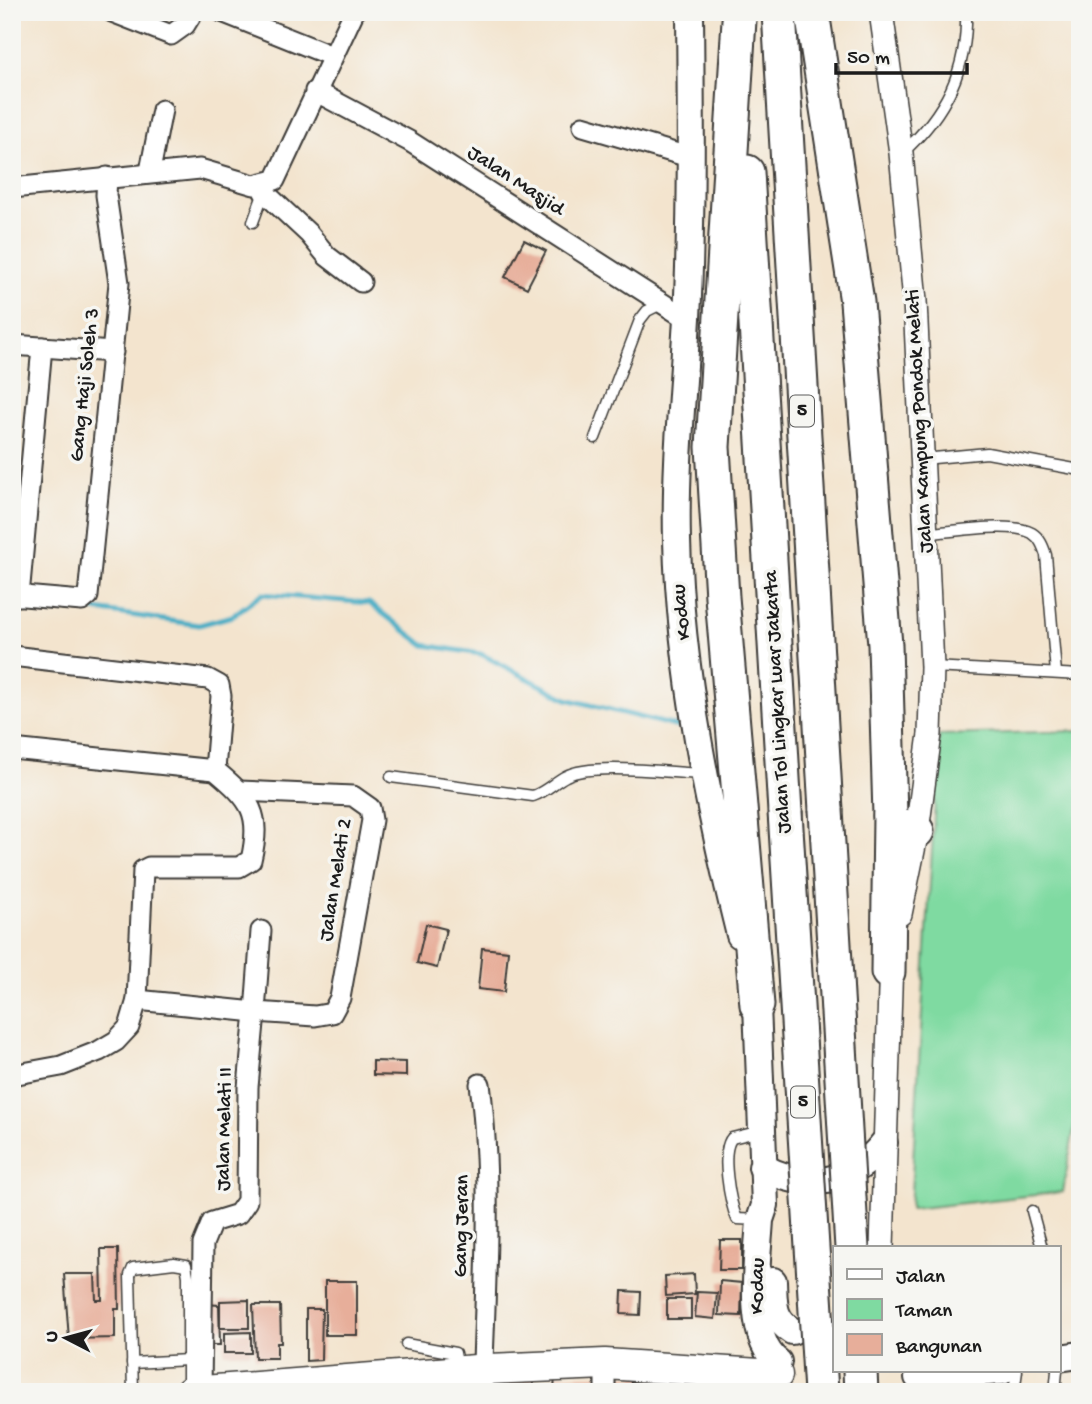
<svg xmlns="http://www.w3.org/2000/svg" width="1092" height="1404" font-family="'Gochi Hand',sans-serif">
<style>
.green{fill:#7fdaa1;stroke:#4e7b5e;stroke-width:2}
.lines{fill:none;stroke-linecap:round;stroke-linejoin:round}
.stream{stroke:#46adc5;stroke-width:5}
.building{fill:#e7ae9a}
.service-casing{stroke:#3c3a37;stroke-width:13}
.minor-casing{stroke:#3c3a37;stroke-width:23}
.tertiary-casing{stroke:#3c3a37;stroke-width:26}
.secondary-casing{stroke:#3c3a37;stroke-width:30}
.primary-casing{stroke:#3c3a37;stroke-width:33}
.motorway-casing{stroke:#3c3a37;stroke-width:37}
.service{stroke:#fff;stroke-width:10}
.minor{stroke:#fff;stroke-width:19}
.tertiary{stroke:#fff;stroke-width:23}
.secondary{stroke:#fff;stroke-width:26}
.primary{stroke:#fff;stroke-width:30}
.motorway{stroke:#fff;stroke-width:33}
.motorway-bridge-casing{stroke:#3c3a37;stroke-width:37;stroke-linecap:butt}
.motorway-bridge{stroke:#fff;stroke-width:33}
.labels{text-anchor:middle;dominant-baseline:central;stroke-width:7;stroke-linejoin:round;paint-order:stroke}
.shield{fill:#f6f6f2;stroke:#5d5d5c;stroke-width:2}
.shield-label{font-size:19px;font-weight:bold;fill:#1c1c1c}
.street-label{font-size:21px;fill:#1c1c1c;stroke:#f6f6f2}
</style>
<rect width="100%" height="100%" fill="#f6f6f2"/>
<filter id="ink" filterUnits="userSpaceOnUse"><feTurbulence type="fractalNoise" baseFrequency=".0143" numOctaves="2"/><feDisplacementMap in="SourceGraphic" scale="14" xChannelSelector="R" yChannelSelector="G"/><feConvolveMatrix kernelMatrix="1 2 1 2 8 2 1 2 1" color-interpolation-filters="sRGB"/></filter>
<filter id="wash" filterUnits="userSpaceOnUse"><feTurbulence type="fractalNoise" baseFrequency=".00686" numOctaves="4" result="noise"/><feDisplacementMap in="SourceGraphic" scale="28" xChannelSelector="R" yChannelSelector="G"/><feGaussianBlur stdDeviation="1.57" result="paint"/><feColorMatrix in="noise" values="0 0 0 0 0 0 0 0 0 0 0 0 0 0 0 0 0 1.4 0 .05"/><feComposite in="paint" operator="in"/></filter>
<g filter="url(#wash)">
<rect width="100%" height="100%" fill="#f3e4ce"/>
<path class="green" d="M1080 731V1093L1063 1192 910 1209 939 735Z"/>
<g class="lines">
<path class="stream" d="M82 608 199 625 232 616 262 594 369 603 424 645 481 654 567 699 683 728"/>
</g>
<g id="blocks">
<g class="building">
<path d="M524 240 546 251 527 288 505 277Z"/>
<path d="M426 924 446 929 437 968 417 963Z"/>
<path d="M482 948 508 951 504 992 478 989Z"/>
<path d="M373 1061 406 1062V1076L373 1075Z"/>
<path d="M720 1240H742V1270H719Z"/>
<path d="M101 1249H118L119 1309H115V1338L69 1339 64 1274H95L96 1300H102Z"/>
<path d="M694 1274 695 1294 666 1296 665 1276Z"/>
<rect x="325" y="1281" width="32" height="54"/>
<path d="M720 1281 742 1283 741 1316 719 1315Z"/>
<path d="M622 1291 641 1292 640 1315 621 1314Z"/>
<path d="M697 1292 717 1293 715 1319 695 1317Z"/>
<rect x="667" y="1299" width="24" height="20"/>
<path d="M249 1300V1328H220V1301Z"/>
<path d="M206 1304 219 1305 220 1345H206Z"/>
<path d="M253 1305H280L281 1343H277V1358H255Z"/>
<path d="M306 1309H322L321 1360 306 1361Z"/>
<path d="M251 1332V1353H224V1333Z"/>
<rect x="504" y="1369" width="29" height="20"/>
<path d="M647 1369V1392H634V1370Z"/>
<rect x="651" y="1372" width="22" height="20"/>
<path d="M555 1375H598L597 1392H554Z"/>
<path d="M699 1375 711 1385V1392H679V1385H699Z"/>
<rect x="613" y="1376" width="18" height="16"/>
<rect x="717" y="1381" width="26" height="11"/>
</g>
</g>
</g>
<g filter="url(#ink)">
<use href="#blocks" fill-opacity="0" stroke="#3c3a37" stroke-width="2"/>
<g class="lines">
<g class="service-casing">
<g id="service">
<path d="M902 153C945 115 968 70 966 12"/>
<path d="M253 222 264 192"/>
<path d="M595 438 640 320 647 311 661 304"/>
<path d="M923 459 987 453 1080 470"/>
<path d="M928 533C952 532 1012 521 1032 533 1040 538 1043 546 1046 555L1056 673"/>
<path d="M933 667 1080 675"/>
<path d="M391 777 533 796C547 791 554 782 566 776 591 762 673 773 704 774"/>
<path d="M1032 1211 1042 1248"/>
<path d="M759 1220 737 1219C730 1203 720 1151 732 1138L761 1131"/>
<path d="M406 1344 455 1353 458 1369"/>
<path d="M132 1363 188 1360"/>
<path d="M133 1392 130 1275 133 1268 174 1263 186 1265 188 1276V1388"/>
<path d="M979 1392 981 1375"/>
<path d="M1014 1392 1017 1371"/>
<path d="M1055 1392 1057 1371"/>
</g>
</g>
<g class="minor-casing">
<g id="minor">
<path d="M112 12 171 35 185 25 193 12"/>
<path d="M222 12 332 56"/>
<path d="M315 91 409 141 687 319"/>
<path d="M583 126 692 158"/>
<path d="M150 171 162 110"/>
<path d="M264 185V192L309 234 327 256 361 282"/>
<path d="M12 188 200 169 254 185 275 180 354 12"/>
<path d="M12 345 113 352"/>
<path d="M12 595 82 601 88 596 119 283 106 195 107 177"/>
<path d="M19 596 42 347"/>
<path d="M12 656 208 679 219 685 221 696 215 770"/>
<path d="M12 749 215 770C251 800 262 813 251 860L239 867H149L143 870 137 1000 129 1027 116 1041 99 1051 61 1066 12 1075"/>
<path d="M137 1000 255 1012 261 931"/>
<path d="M480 1084C493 1186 485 1289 482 1392"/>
<path d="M605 1364V1392"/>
<path d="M201 1390 203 1244 212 1222 238 1214 247 1201 248 1087 255 1012 315 1016 332 1013 340 998 372 820 370 808 353 796 240 791"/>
</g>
</g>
<g class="tertiary-casing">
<g id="tertiary">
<path d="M881 12 901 153 915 301 932 667 930 734 917 831 900 914"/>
<path d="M882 1248 891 958"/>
</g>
</g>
<g class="secondary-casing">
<g id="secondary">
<path d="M690 12C691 114 692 216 687 318 683 392 675 466 677 540 680 669 709 810 740 935"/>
<path d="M752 986 757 1005 765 1205 760 1220C758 1257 745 1338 778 1362"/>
<path d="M762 1167C809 1192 852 1184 884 1143"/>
<path d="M773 1281C774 1303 772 1319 792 1331"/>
<path d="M1059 1358 1080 1355"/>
<path d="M918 1377 1002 1371"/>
</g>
</g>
<g class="primary-casing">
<path id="primary" d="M190 1392 489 1369 605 1364 777 1375"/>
</g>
<g class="motorway-casing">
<g id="motorway">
<path d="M779 12 826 810"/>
<path d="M812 12 857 302 885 645 890 816 895 823 917 831"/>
<path d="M739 20 713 447 722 597 757 1005"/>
<path d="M747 172 785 812"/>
<path d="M888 972 890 816"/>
<path d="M860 1371 861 1392"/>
</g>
</g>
<use href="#service" class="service"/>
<use href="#minor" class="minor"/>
<use href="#tertiary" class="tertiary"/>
<use href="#secondary" class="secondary"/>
<use href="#primary" class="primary"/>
<use href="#motorway" class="motorway"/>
<g class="motorway-bridge-casing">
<g id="motorway-bridge">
<path d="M826 810 852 1248"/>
<path d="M785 812 821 1392"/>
</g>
</g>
<use href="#motorway-bridge" class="motorway-bridge"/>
</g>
</g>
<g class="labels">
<g class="shield">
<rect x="790" y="395.5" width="24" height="31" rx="5"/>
<rect x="791" y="1086.5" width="24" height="31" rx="5"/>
</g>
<g class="shield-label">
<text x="802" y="411">5</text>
<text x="803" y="1102">5</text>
</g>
<g class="street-label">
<text transform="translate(515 182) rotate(33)">Jalan Masjid</text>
<text transform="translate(86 385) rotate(-84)">Gang Haji Soleh 3</text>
<text transform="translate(921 421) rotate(-93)">Jalan Kampung Pondok Melati</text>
<text transform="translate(683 612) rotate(-96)">Kodau</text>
<text transform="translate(779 702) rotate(-93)">Jalan Tol Lingkar Luar Jakarta</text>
<text transform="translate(337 880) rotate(-81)">Jalan Melati 2</text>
<text transform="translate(226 1129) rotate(-89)">Jalan Melati II</text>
<text transform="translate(463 1226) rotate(-89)">Gang Jeran</text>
<text transform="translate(759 1286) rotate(-89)">Kodau</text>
</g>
</g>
<rect width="1092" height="1404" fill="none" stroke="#f6f6f2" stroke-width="42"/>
<rect x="833" y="1246" width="228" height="126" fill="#f6f6f2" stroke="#9f9f9c" stroke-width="2"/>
<rect x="847" y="1269" width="35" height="10" fill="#ffffff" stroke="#9f9f9c" stroke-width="2"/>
<text x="896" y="1282" font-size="21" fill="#1c1c1c">Jalan</text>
<rect x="847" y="1299" width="35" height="21" fill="#7fdaa1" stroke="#9f9f9c" stroke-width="2"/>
<text x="896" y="1316" font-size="21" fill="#1c1c1c">Taman</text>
<rect x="847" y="1334" width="35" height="21" fill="#e7ae9a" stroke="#9f9f9c" stroke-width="2"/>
<text x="896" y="1352" font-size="21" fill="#1c1c1c">Bangunan</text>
<g transform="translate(66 1338) rotate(276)" stroke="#f6f6f2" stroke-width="5" paint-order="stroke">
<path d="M0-5L12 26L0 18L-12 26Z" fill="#1c1c1c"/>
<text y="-10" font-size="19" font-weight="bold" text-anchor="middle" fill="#1c1c1c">U</text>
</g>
<path d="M836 63v10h131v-10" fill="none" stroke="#1c1c1c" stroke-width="3.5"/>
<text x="847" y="63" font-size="21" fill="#1c1c1c" stroke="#f6f6f2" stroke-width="5" paint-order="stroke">50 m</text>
</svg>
